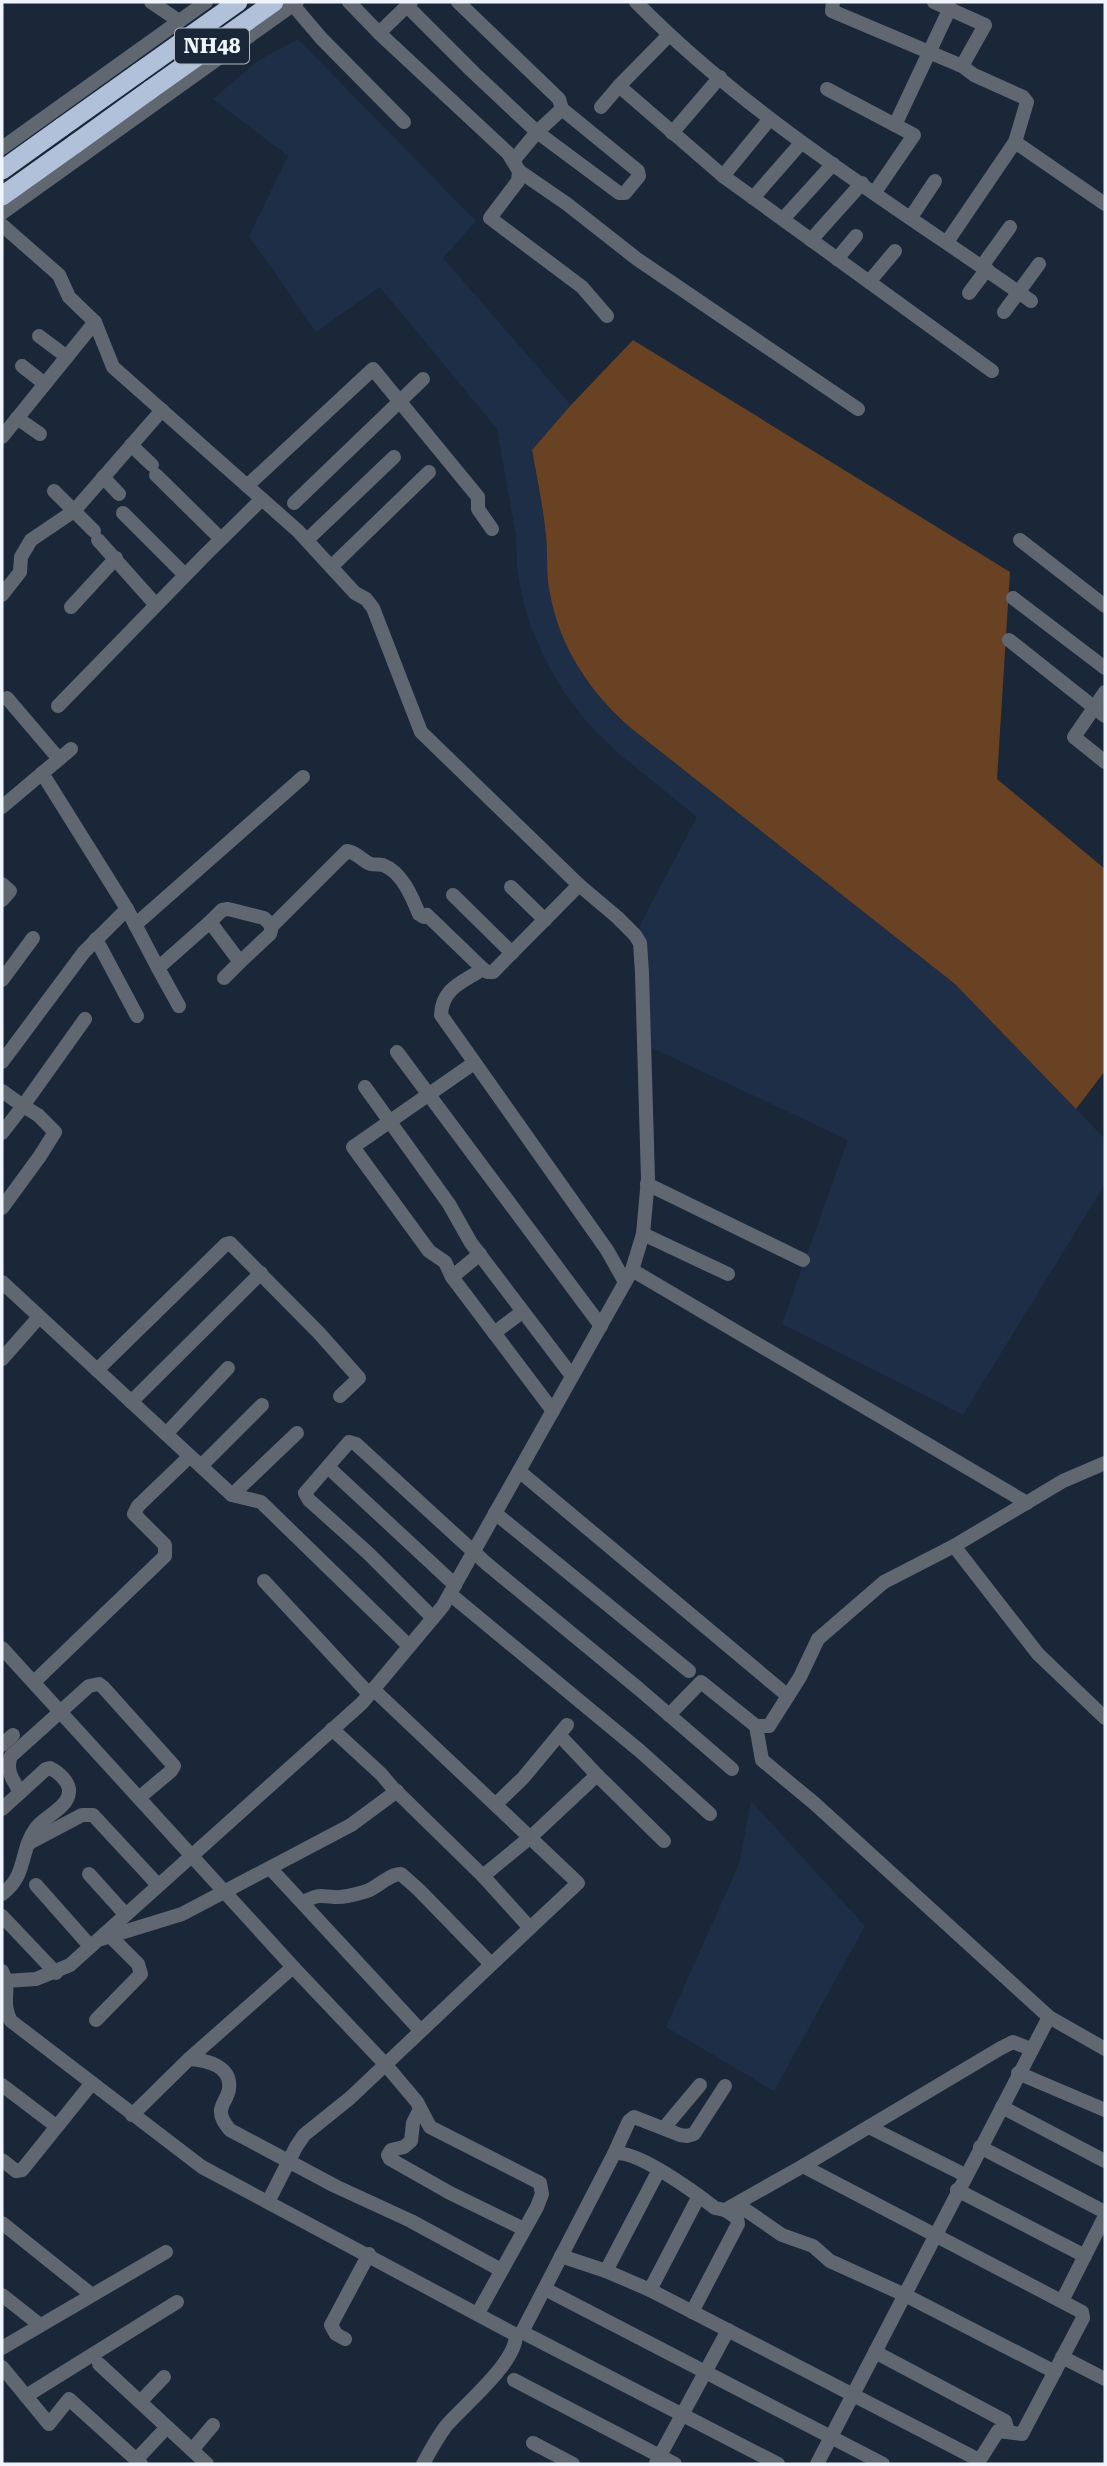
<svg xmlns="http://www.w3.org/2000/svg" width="1107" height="2466" font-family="'Roboto Serif',serif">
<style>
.built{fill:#1e2e46}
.green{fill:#694123}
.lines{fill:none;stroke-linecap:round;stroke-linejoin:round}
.minor{stroke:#606771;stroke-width:14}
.highway{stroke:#b1c1d9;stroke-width:19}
.highway-bridge{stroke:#b1c1d9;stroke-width:19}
.labels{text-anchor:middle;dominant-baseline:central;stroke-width:6;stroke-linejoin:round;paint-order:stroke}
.shield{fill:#1a2739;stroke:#b0b7c2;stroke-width:2}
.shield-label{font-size:21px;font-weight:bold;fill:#f0f5fd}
</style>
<rect width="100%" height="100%" fill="#1a2739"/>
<g class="built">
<path d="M298 39 476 221 443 258 571 405 532 451 547 538V571L552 604 569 651 586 680 607 706 632 729 955 984 1105 1139V1184L963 1415 782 1324 848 1140 650 1047 640 925 697 817 619 754 590 726 565 694 546 661 530 625 520 587 517 568 516 536 497 429 380 287 316 332 249 236 288 156 213 99 256 62Z"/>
<path d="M751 1801 865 1926 774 2091 666 2027 739 1864Z"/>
</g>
<path class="green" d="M633 340 1010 572 997 779 1105 869V1071L1076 1109 955 984 632 729C589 692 558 645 549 588 546 571 548 553 546 535 543 507 537 478 532 450L571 405Z"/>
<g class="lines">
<g class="minor">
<path d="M151 2 179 21"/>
<path d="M349 2 379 33 508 153 519 171 518 181 490 218 582 287 607 316"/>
<path d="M636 2C752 120 896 206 1031 301"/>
<path d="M833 2 832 11 962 66 974 75 1023 97 1027 102 1015 142 947 242"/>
<path d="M934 2 985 25 962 66"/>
<path d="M293 5 321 38 404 122"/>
<path d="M407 6 474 73 537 132 619 193H625L639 176 638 171 562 109 559 99 458 2"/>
<path d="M379 33 411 2"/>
<path d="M669 35 619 86 723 176 992 371"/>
<path d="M827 89 914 135 875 192"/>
<path d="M601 107 619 86"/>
<path d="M895 125 950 8"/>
<path d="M672 133 720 77"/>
<path d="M1015 142 1105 204"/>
<path d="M2 148 206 2"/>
<path d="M513 161 537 132 562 109"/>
<path d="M519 171 567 204 637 259 858 409"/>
<path d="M723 176 769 120"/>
<path d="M753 198 801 143"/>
<path d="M2 213 297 2"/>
<path d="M911 217 935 181"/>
<path d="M783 219 833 164"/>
<path d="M2 225 59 275 69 297 95 322 113 367 298 531 355 593 366 599 373 608 421 732 579 885 617 917 635 935 640 943 642 973 648 1179 643 1234 632 1270 443 1606 362 1703 70 1965 36 1979 6 1981"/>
<path d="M811 240 862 183"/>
<path d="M837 259 856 236"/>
<path d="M982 266 1010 227"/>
<path d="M869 282 895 251"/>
<path d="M969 293 987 269"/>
<path d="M1004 312 1039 264"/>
<path d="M39 336 67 357"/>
<path d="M22 366 45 384"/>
<path d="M17 418 40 434"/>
<path d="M2 437 95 322"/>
<path d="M131 445 152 465"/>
<path d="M156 475 221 539"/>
<path d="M103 477 119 494"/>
<path d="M247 486 373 369 478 497V509L492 529"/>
<path d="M54 491 94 531"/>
<path d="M294 503 423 379"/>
<path d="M123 513 185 575"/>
<path d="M98 540 156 605"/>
<path d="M307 540 394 457"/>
<path d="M1020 540 1105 606"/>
<path d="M331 567 429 472"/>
<path d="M2 595 20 572 21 557 31 540 74 511 162 410"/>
<path d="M1013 598 1105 668"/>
<path d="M71 607 116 558"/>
<path d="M1009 640 1105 716"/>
<path d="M1105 692 1074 737 1105 762"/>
<path d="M7 698 59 759"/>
<path d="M58 706 206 554 262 499"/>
<path d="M42 773 127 909"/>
<path d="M2 807 71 749"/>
<path d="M2 884 10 891 2 900"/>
<path d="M579 885 493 972H487L483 969C463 982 442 988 441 1015L607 1250 625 1282"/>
<path d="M511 887 545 920"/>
<path d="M453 895 512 953"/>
<path d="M210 922 222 910 228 909 264 918 272 926"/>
<path d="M135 925 303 777"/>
<path d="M96 939 137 1016"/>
<path d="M158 968 179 1006"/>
<path d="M224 978 240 962"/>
<path d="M2 980 33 938"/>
<path d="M397 1052 601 1326"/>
<path d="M2 1062 84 952 127 909 158 968 210 922 240 962 270 934 272 926 347 851C358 853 362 861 371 864 375 865 379 864 383 865 402 872 412 897 419 914L424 917 427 915 483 969"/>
<path d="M474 1063 353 1147 429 1251 445 1262 452 1277 553 1411"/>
<path d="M365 1087 449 1204 471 1243 572 1376"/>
<path d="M2 1091 23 1106 85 1019"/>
<path d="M2 1133 23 1106 38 1115 55 1132 40 1156 2 1208"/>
<path d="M647 1184 803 1260"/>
<path d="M643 1234 728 1274"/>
<path d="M632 1270 1027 1503"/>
<path d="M452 1277 480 1254"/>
<path d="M2 1282 232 1495 261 1502 409 1646"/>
<path d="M494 1333 522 1312"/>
<path d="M2 1359 39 1317"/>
<path d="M97 1370 226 1244 230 1243 319 1333 359 1378 340 1396"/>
<path d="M131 1402 261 1273"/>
<path d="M166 1434 228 1368"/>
<path d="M201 1466 262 1405"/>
<path d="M329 1468 455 1585"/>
<path d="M519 1471 788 1696"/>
<path d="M232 1495 297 1433"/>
<path d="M495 1513 689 1671"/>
<path d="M954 1546 1038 1654 1105 1718"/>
<path d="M264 1581 369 1694"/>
<path d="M450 1594 640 1751 710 1814"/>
<path d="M433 1618 368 1553 309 1500 305 1493 349 1442 356 1444 487 1564 639 1689 732 1769"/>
<path d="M2 1648 293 1967 385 2064 417 2102 430 2127 540 2183 542 2194 537 2207 478 2313"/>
<path d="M34 1682 165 1556V1545L134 1514 138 1506 190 1456"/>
<path d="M373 1689 578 1883 530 1928"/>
<path d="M669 1715 701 1682 756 1726H769L800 1677 818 1639 884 1582 954 1546 1063 1481 1105 1463"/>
<path d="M756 1726 762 1760 814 1803 1049 2017 1105 2049"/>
<path d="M2 1745 13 1735"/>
<path d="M597 1775 664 1841"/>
<path d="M20 1792C13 1780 5 1770 11 1756L89 1686 99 1684 103 1687 174 1766 171 1771 140 1797"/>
<path d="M496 1804 523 1778 567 1725"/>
<path d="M2 1809 46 1769 50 1768C58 1772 70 1782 69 1792 68 1808 45 1816 36 1828 19 1851 28 1875 2 1894"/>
<path d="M29 1843 82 1815H93L158 1885"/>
<path d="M270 1868 420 2030"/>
<path d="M89 1874 125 1914"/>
<path d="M483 1876 534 1834 597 1775 564 1740"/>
<path d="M36 1885 90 1946"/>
<path d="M303 1902C320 1894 317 1896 334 1897 345 1898 357 1894 367 1891 378 1887 389 1874 401 1874L419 1890 491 1964"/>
<path d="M2 1916 56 1973"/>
<path d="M101 1939 182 1914 351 1825 397 1791"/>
<path d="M2 1971C12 1989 0 2002 11 2021L202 2167 516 2335"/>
<path d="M96 2020 141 1974 138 1964 110 1936"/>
<path d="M189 2059C207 2060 232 2066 229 2089 228 2097 222 2103 221 2110 220 2118 226 2125 230 2130L335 2186 411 2221 501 2270"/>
<path d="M1018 2073 1105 2110"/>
<path d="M2 2085 56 2126"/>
<path d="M1002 2107 1105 2161"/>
<path d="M420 2109 413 2123 411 2141 404 2147 391 2150 388 2155 390 2159 450 2193 524 2229"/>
<path d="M132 2115 189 2059 293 1967"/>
<path d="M869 2127 965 2175"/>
<path d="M664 2128 700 2085"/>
<path d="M980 2147 1105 2212"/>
<path d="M614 2154 629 2121 634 2117 680 2135 687 2136 694 2134 725 2086"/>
<path d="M2 2160 16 2171 22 2170 92 2083"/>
<path d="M957 2190 1085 2256"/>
<path d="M268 2202 296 2147 304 2135 350 2098 530 1928 483 1876 392 1787 381 1774 332 1729"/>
<path d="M737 2204 782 2235 813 2246 830 2261 905 2295 1055 2372"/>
<path d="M2 2223 92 2295"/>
<path d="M561 2256 606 2271 650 2290 975 2458H981L998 2431 1022 2434 1083 2318 1082 2312 803 2166"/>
<path d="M606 2271 659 2170"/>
<path d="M545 2289 883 2464"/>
<path d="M650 2290 699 2196"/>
<path d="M2 2295 40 2325"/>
<path d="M1062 2301 1105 2216"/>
<path d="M692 2312 738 2224 737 2218 725 2210"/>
<path d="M522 2332 778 2464"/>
<path d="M345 2339 336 2334 331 2325 369 2254"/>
<path d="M2 2348 166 2252"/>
<path d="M875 2352 1005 2421 1008 2431"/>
<path d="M1062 2357 1105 2379"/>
<path d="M99 2364 207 2464"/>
<path d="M2 2367 49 2424 69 2399 141 2464"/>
<path d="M514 2380 675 2464"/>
<path d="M26 2396 177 2302"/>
<path d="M140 2402 164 2377"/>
<path d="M533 2443 573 2464"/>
<path d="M192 2450 213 2425"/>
<path d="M136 2460 167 2427"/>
<path d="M656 2463 728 2330"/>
<path d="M423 2464C430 2451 437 2438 446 2426 465 2404 516 2363 516 2335L522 2332 614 2154C635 2148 697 2194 715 2208L725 2210 803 2166 1001 2048 1013 2042 1031 2049"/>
<path d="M817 2464 1049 2017"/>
</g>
<g class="highway">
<path d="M138 73 238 2"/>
<path d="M150 90 274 2"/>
<path d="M2 170 62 127"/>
<path d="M2 196 75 144"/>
</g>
<g class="highway-bridge">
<path d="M62 127 138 73"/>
<path d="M75 144 150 90"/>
</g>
</g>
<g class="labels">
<rect class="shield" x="175" y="28.5" width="74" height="35" rx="5"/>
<g class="shield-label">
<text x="212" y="46">NH48</text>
</g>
</g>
<rect width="1107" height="2466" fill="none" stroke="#f0f5fd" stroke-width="7"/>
</svg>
